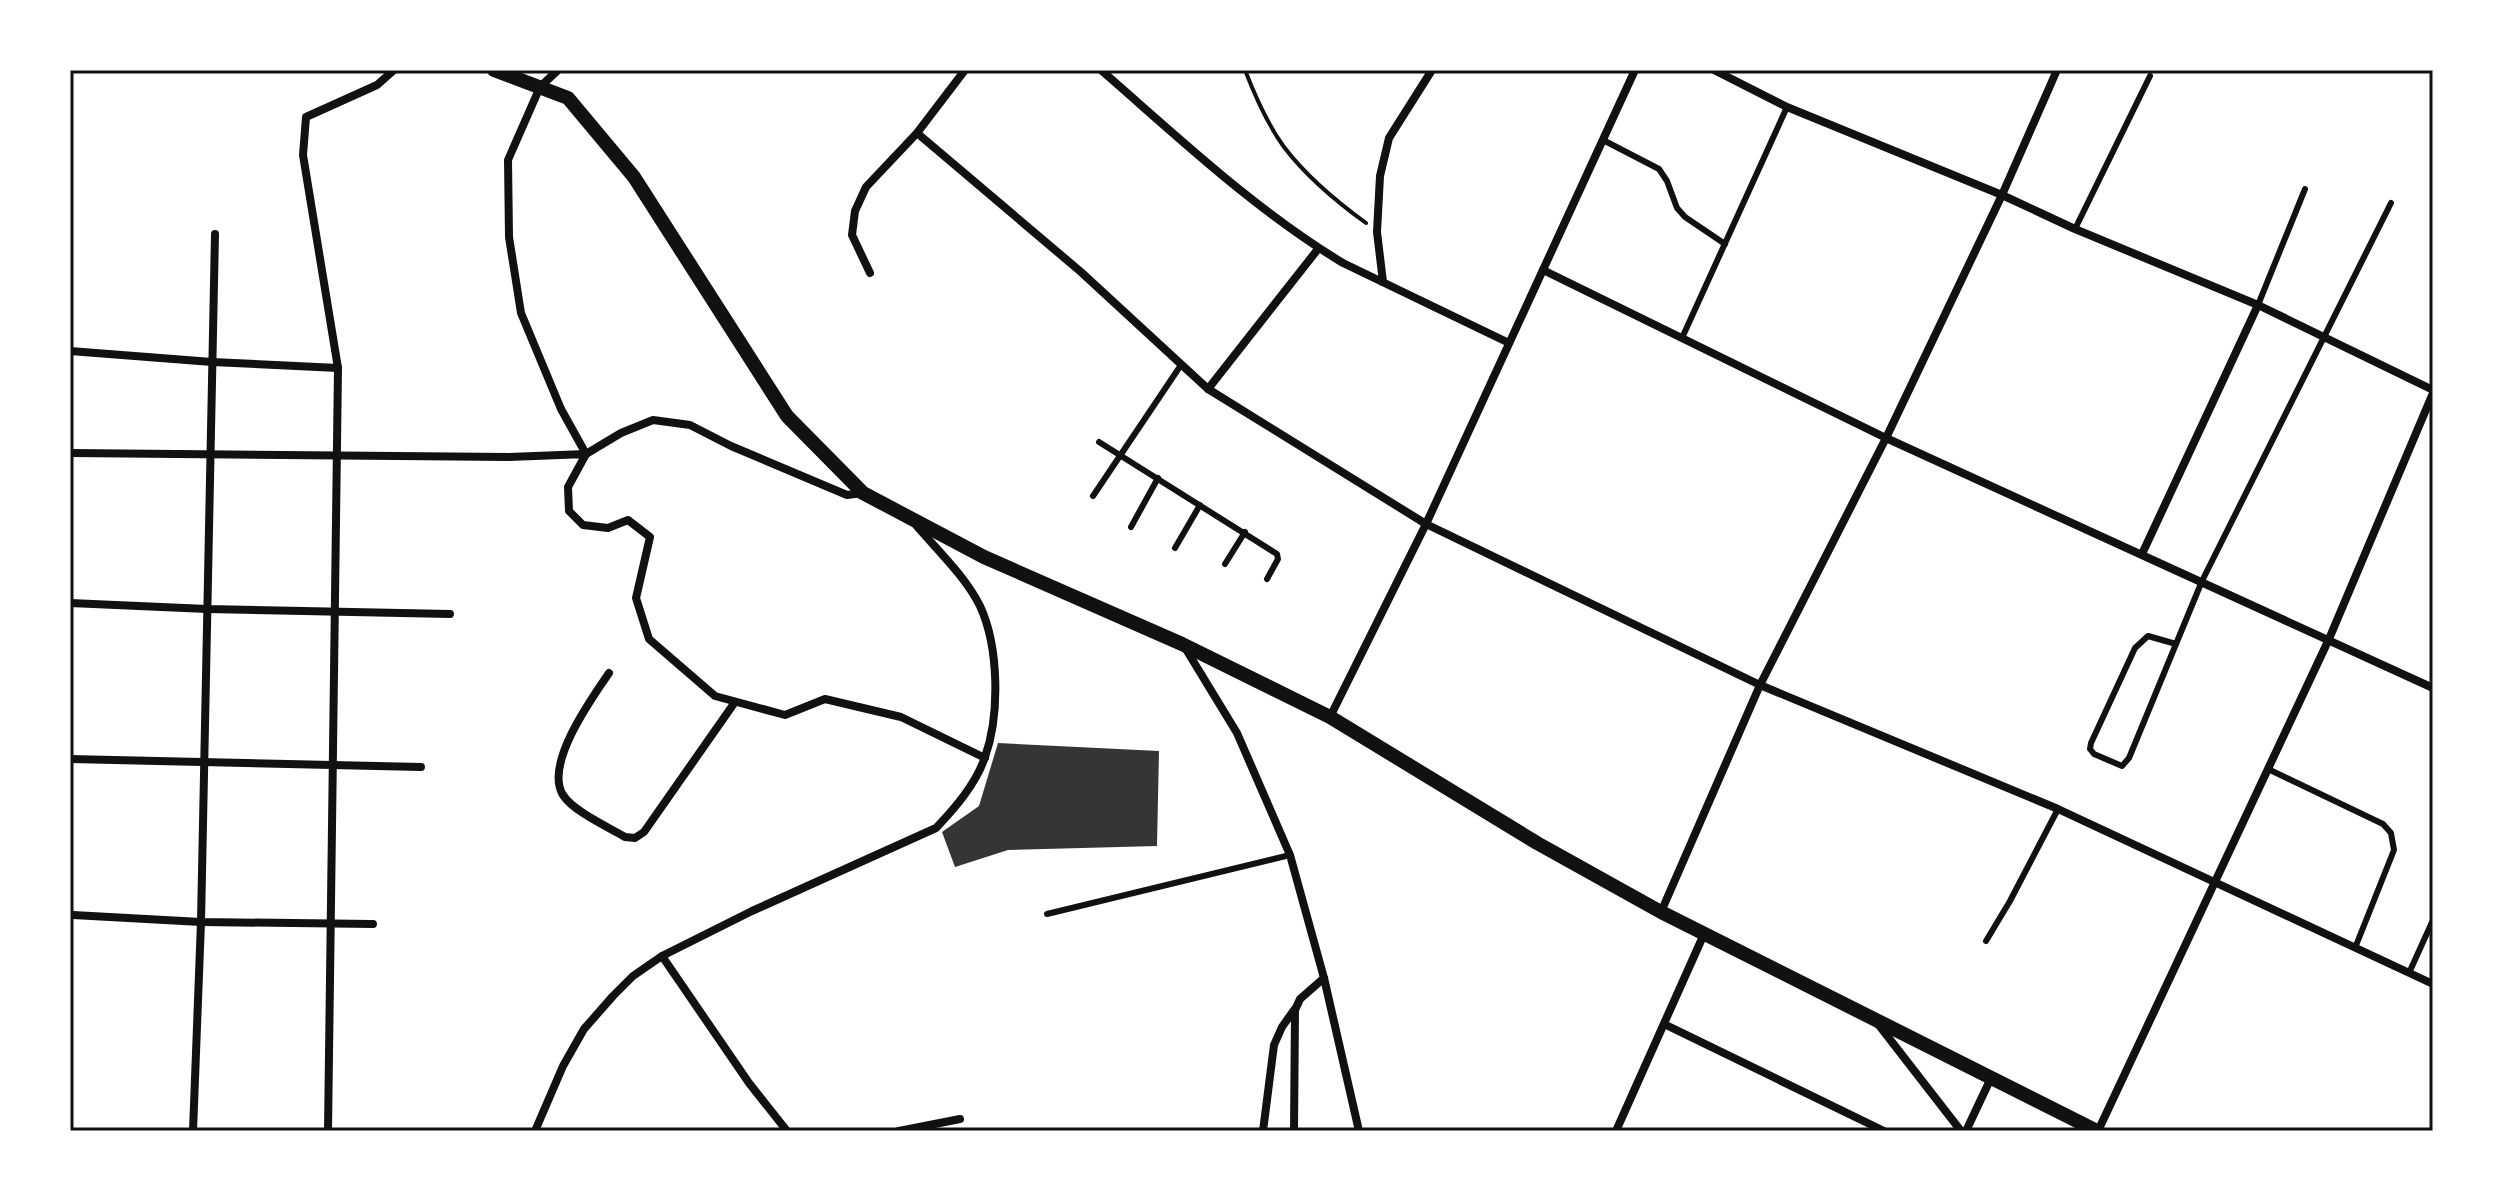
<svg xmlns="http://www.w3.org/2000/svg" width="2503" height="1201" font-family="'Work Sans',sans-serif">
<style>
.building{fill:#353535}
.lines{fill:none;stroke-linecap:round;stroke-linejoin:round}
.path{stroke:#111;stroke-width:4}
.service{stroke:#111;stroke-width:6}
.minor{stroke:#111;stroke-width:8}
.tertiary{stroke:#111;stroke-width:14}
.neatline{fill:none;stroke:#111;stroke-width:3}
</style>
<rect width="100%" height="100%" fill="#fff"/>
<path class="building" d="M998 743 1159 751 1157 846 1008 850 955 867 942 832 979 806Z"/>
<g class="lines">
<path class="path" d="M1245 70C1255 96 1268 125 1284 147 1306 176 1337 202 1366 223"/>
<g class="service">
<path d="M1603 140 1659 169 1667 181 1677 208 1685 217 1725 244"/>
<path d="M2075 229 2150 76"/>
<path d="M2258 305 2305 189"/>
<path d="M1682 338 1787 107"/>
<path d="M1099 442 1277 554 1278 559 1267 579"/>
<path d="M1093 496 1181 365"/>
<path d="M1131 527 1158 478"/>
<path d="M1175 548 1200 505"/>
<path d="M1225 564 1245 532"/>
<path d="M2176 644 2148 636 2135 648 2091 743 2090 749 2094 754 2122 766 2129 758 2202 581 2391 203"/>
<path d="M2268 769 2383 824 2391 833 2394 850 2355 948"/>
<path d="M1047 914 1290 855"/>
<path d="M1986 941 2010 901 2058 809"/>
<path d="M2409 973 2433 920"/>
</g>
<g class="minor">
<path d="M558 70 540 87 508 160 509 237 521 313 561 409 586 454 621 433 653 420 690 425 731 446 847 495 863 493"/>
<path d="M1101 70C1178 137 1255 210 1343 263L1509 343"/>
<path d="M1714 70 1787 107 2002 195 2075 229 2258 305 2433 390"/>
<path d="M917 133 1081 272 1208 389 1426 524 1760 685 2058 809 2433 984"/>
<path d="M1543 270 1886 438 2433 688"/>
<path d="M870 273 852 235 855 211 866 187 917 133 965 70"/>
<path d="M1383 282 1377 232 1380 176 1389 138 1432 70"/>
<path d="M70 351 212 362 338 368"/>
<path d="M1208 389 1318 249"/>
<path d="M70 453 509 457 586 454 568 487 569 511 583 525 608 528 628 520 650 537 636 598 649 639 715 696 785 715 825 699 901 717 985 758"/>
<path d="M2142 554 2258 305"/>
<path d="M70 603 207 609 450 614"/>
<path d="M1184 646 1237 733 1290 855 1324 978 1359 1131"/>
<path d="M609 673C591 699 544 765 563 795 573 811 608 827 625 837L635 838 644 832 735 702"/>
<path d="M1330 717 1426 524 1635 70"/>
<path d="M70 759 421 767"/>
<path d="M1661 912 1760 685 1886 438 2002 195 2057 70"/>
<path d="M73 915 201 922 373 924"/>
<path d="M662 956 749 1083 787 1131"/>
<path d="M1664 1024 1884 1131"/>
<path d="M1878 1024 1961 1131"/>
<path d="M193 1131 201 922 215 234"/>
<path d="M328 1131 338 368 303 155 306 117 377 85 394 70"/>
<path d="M535 1131 563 1066 584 1029 613 996 633 976 662 956 752 911 936 828C955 808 976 784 985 757 1000 715 999 647 980 606 965 576 937 550 915 524"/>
<path d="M899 1131 960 1119"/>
<path d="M1263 1131 1274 1045 1282 1027 1294 1010"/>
<path d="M1294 1131 1295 1010 1300 999 1324 978"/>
<path d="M1616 1131 1704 934"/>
<path d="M1966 1131 1991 1078"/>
<path d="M2098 1131 2329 639 2433 393"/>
</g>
<path class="tertiary" d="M494 70 568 98 634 177 787 416 863 493 984 557 1182 644 1330 717 1537 843 1661 912 2097 1131"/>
</g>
<rect width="2503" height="1201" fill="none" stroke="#ffffff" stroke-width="144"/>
<rect x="72" y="72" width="2359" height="1057" class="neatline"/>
</svg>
